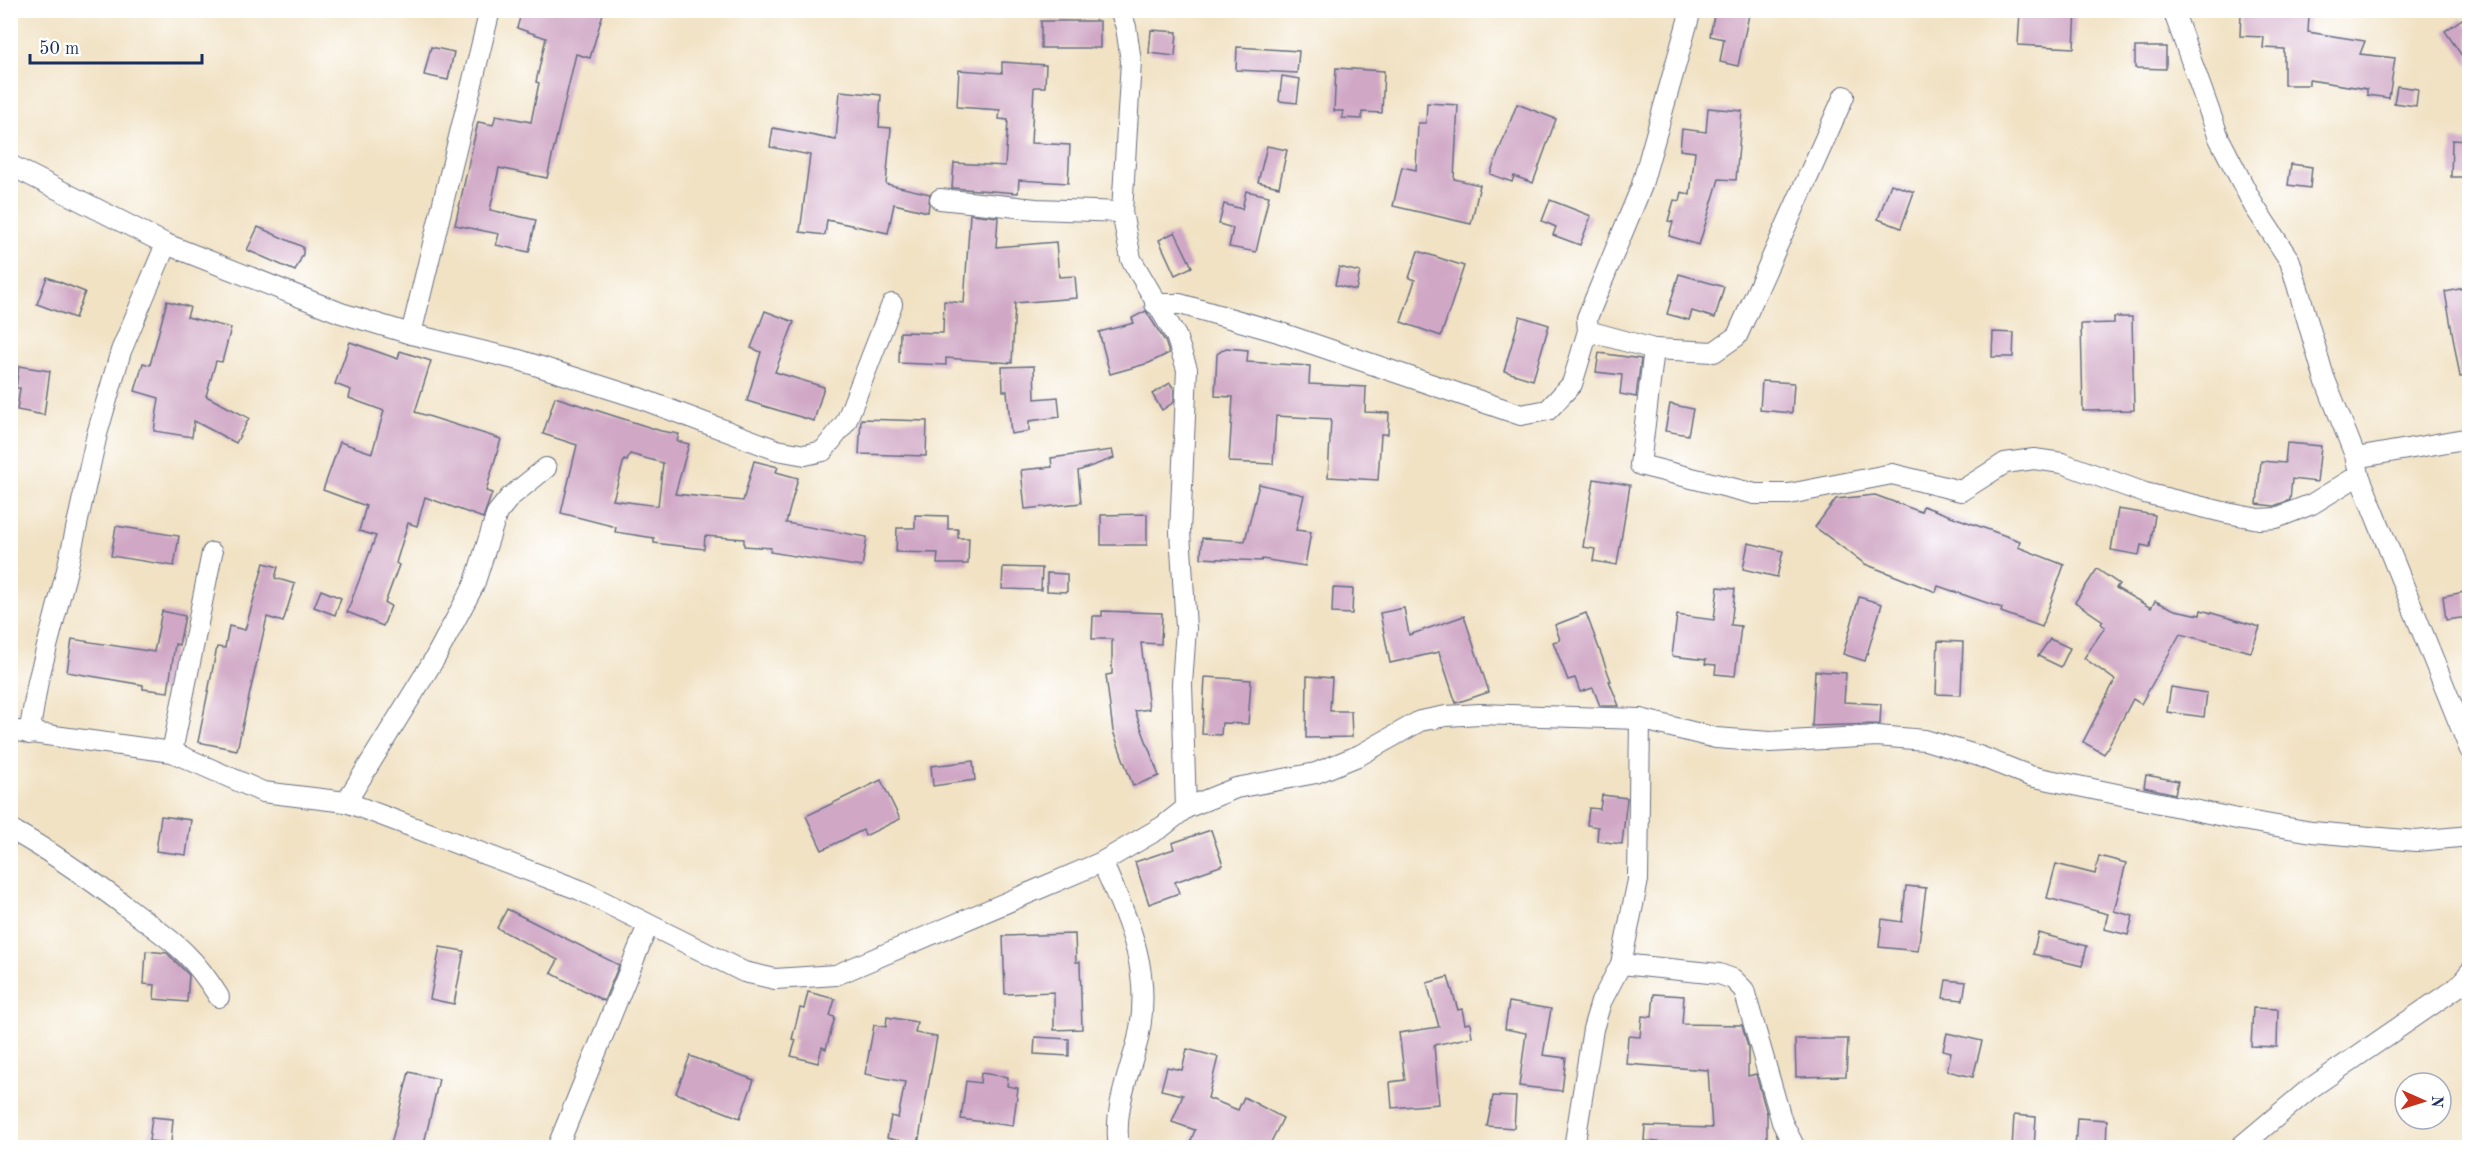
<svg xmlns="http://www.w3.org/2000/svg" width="2480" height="1158" font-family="'Old Standard TT',serif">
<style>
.building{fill:#d0a8c6;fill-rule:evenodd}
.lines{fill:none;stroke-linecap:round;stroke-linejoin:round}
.street-casing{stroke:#666e82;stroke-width:22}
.street{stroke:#fff;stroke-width:20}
</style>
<rect width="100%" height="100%" fill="#fff"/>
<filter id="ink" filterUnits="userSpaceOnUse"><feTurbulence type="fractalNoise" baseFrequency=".0167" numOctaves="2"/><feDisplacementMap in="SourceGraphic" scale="12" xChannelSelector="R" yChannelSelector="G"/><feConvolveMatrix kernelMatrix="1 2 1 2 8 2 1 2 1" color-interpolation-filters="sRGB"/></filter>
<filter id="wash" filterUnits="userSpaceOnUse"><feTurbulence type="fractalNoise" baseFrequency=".008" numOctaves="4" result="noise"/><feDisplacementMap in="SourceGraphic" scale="24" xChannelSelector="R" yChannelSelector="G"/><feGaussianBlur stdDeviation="1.35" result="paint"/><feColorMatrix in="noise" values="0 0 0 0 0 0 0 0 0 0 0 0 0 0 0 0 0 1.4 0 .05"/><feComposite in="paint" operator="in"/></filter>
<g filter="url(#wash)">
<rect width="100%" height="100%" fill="#f1e2c4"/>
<g id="blocks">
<g class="building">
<path d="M522 10H604L590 58 576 54 547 178 499 168 490 210 536 220 529 252 496 245 499 234 455 225 478 122 493 125 496 115 531 122 539 83 536 82 546 38 517 28Z"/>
<path d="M1715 10H1750L1738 66 1720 62 1724 39 1710 36Z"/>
<path d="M2076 10 2074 48 2018 45 2020 12Z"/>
<path d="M2241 13 2309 16 2308 32 2365 41 2360 54 2395 58 2389 98 2367 95V89L2309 80V85H2284V49L2263 48 2264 37 2240 36Z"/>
<path d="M2462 19 2469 29V66L2445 31Z"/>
<rect x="1041" y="21" width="59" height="27"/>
<path d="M1151 30 1177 32 1175 56 1149 53Z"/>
<path d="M431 47 454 52 448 80 424 75Z"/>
<path d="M1237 47 1299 51 1297 73 1236 70Z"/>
<path d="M2135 47H2166V69L2135 68Z"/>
<path d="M1002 62 1046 65 1045 87H1034L1031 143 1070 145 1068 183 1019 180 1018 193 952 188 954 163 1005 166 1008 120 999 119 1000 110 957 107 959 70 1002 73Z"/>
<path d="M1336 68 1384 71 1382 113 1362 112V119L1342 118 1343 111H1334Z"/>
<path d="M1282 76 1300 79 1297 103 1279 101Z"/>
<path d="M2397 86 2418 89 2416 106 2394 103Z"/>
<path d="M840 91 881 95 879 127 891 128 886 184 930 194 928 212 894 204 888 233 827 220 825 235 800 232 810 155 770 147 773 128 836 140Z"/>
<path d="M1427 103 1458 105 1454 179 1480 185 1471 224 1393 206 1402 167 1416 170 1418 123H1426Z"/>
<path d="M1517 104 1556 119 1533 183 1514 176 1512 182 1490 174Z"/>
<path d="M1708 108 1742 111 1736 180 1719 179 1699 245 1669 236 1673 222 1668 221 1674 200 1680 201 1682 192 1690 195 1695 152 1680 150 1682 129 1706 132Z"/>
<path d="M2452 140 2469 141V177H2451Z"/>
<path d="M1267 146 1287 150 1279 187 1258 182Z"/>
<path d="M2291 164 2312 167 2310 188 2288 185Z"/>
<path d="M1891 184 1914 192 1901 228 1878 219Z"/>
<path d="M1246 191 1269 196 1256 252 1229 247 1233 228 1219 224 1224 204 1242 209Z"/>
<path d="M1550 200 1591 216 1580 245 1553 235 1556 227 1542 221Z"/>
<path d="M970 214 998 217 996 247 1056 242 1059 277 1075 276 1077 298 1015 303 1012 363 946 358V365L899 363 900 332 943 333 944 301 964 303Z"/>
<path d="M258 227 303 247V254L295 271 247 250Z"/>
<path d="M1175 232 1192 267 1175 275 1159 240Z"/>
<path d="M1418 251 1464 266 1441 336 1401 322 1415 280 1409 278Z"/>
<path d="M1339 267 1360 272 1356 290 1335 285Z"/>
<path d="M1679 274 1724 287 1715 318 1692 311 1689 320 1667 314Z"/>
<path d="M47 277 85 292 75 318 37 304Z"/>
<path d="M2469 287V376L2460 377 2445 292Z"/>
<path d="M167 301 190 307 187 317 231 328 222 362 216 361 206 396 249 418 236 443 194 421 192 437 154 431 159 398 135 391 143 363 150 365Z"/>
<path d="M765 311 794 322 775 372 824 387 814 421 747 401 761 352 751 348Z"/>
<path d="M1146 311 1165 341 1169 353 1149 363 1110 374 1099 332 1134 323 1132 318Z"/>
<path d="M1520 316 1549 325 1533 380 1504 371Z"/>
<path d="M2114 317H2132L2134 410 2083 411 2081 324 2114 323Z"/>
<path d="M1993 332 2014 333 2013 357H1992Z"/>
<path d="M350 342 398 359 400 351 431 361 415 412 501 439 486 491 492 493 483 518 425 497 417 526 408 523 396 563 399 565 385 603 391 606 383 626 347 612 376 536 359 531 366 506 323 490 340 442 372 453 384 411 349 398 351 390 335 384Z"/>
<path d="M1226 348 1248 350 1247 362 1310 366 1309 384 1366 387 1365 412 1389 413 1388 434H1381L1378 480 1328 477 1331 419 1276 416 1273 464 1229 462 1233 397 1215 396 1217 354Z"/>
<path d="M1599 353 1641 359 1636 397 1620 394 1622 375 1596 372Z"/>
<path d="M19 366 50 371 44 415 17 410 20 388H16Z"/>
<path d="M1034 366 1035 399 1058 397 1060 417 1029 421V431L1011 434 1007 391H1003L1002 367Z"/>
<path d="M1762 381 1794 383 1792 413 1760 410Z"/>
<path d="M1170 383 1174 389V402L1162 410 1152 394Z"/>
<path d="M555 397 661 431 679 434 677 441 689 444 675 494 743 501 754 461 778 467 776 472 798 478 786 523 867 537 862 567 770 552 771 548 744 546V539L705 536 704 549 654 543V538L615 532 616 527 561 513 577 445 543 434ZM630 454 663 463 658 506 613 500 624 460 627 461Z"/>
<path d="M1670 404 1693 409 1688 435 1665 431Z"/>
<path d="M861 419 927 421 926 456 859 454Z"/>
<path d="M2287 443 2321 446 2317 482 2292 479 2290 500 2274 506 2257 504 2261 461 2285 463Z"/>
<path d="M1112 450 1114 458 1078 471 1081 503 1025 509 1021 470 1052 467 1051 458Z"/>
<path d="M1594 479 1630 485 1617 565 1593 561 1595 549 1583 547Z"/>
<path d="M1259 484 1304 495 1296 530 1311 532 1305 566 1262 559 1261 561 1201 558 1202 538 1245 541Z"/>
<path d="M1875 495 1921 512 1923 506 2020 541 2018 547 2064 565 2042 627 2001 612 2002 608 1938 586 1936 592 1865 564 1815 527 1836 499Z"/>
<path d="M2118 509 2155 515 2150 547 2141 545 2139 555 2111 550Z"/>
<path d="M1147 514V545H1101V515Z"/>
<path d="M915 515 948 516V529H958V538H969L968 564H937L938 553 896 552 897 528H915Z"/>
<path d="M116 526 179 536 174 566 111 556Z"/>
<path d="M1748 543 1783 551 1777 577 1743 569Z"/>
<path d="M264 563 278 567 275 578 295 584 283 622 267 617 237 750 198 742 217 647 225 648 229 626 245 630Z"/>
<path d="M1003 567 1042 568 1041 590 1002 589Z"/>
<path d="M2097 569 2119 584 2116 588 2151 608 2155 601 2175 610 2200 615 2201 610 2260 627 2251 652 2180 634 2141 704 2133 699 2104 754 2083 742 2115 680 2084 658 2105 627 2101 624 2103 621 2075 602Z"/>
<path d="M1047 573 1067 574V592L1047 591Z"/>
<path d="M1718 587 1735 589 1731 625 1741 626 1735 676 1715 674 1716 665 1705 664 1706 660 1672 656 1677 615 1714 620Z"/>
<path d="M1333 588 1353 589 1352 614 1332 613Z"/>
<path d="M321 590 341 598 335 615 314 607Z"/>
<path d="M2465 592 2468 617 2446 620 2443 596Z"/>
<path d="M1859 597 1882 604 1865 661 1843 654Z"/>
<path d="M1404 608 1409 635 1464 616 1489 692 1456 703 1439 652 1390 663 1380 613Z"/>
<path d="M162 611 185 616 179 645 175 644 168 692 143 689V685L67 672 72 639 154 652Z"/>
<path d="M1102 611 1162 613 1161 644 1141 643 1149 709 1135 711 1159 776 1133 786 1113 731 1106 675 1112 674V639H1092L1093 616H1102Z"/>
<path d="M1586 613 1611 681H1609L1619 706H1600L1593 688 1580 692 1575 678 1568 680 1553 642 1560 640 1555 625Z"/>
<path d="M2050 639 2070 648 2061 667 2038 656Z"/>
<path d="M1938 641 1963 642 1961 695 1936 694Z"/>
<path d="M1815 671 1846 673 1844 702 1881 704 1880 724 1812 726Z"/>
<path d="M1307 676 1332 678 1330 711H1351L1352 737 1306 738Z"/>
<path d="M1205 677 1251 680 1248 724 1222 723 1221 735 1202 734Z"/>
<path d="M2171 687 2207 693 2204 717 2167 712Z"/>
<path d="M973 761 975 780 933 786 931 766Z"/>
<path d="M2146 775 2178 781 2175 794 2144 787Z"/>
<path d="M881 780 900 819 865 836 863 830 822 850 806 816Z"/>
<path d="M1602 795 1627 798 1622 844 1597 841 1598 827 1587 825 1589 808 1600 809Z"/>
<path d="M161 816 191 820 186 855 156 851Z"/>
<path d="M1211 830 1223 865 1175 882 1179 893 1149 904 1135 862 1174 849 1172 843Z"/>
<path d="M2099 856 2126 863 2114 911 2133 916 2128 935 2104 929 2108 914 2047 898 2056 864 2095 874Z"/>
<path d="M1906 886 1926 888 1918 951 1879 947 1882 919 1902 922Z"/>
<path d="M507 909 619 965 604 1001 551 973 558 960 497 928Z"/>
<path d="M2038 933 2087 946 2082 966 2033 954Z"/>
<path d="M1075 934 1076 962H1080L1082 1029 1054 1030V992L1005 994 1003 936Z"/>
<path d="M440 947 464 951 454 1004 430 999Z"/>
<path d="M146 951 167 953 189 975 187 1002 154 999 155 985 144 984Z"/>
<path d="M1448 977 1458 1010 1462 1009 1465 1024 1470 1023 1472 1037 1434 1045 1439 1104 1392 1108 1390 1082 1405 1080 1399 1033 1439 1027 1427 983Z"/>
<path d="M1946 980 1966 982 1963 1000 1943 998Z"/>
<path d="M808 992 835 999 830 1016 835 1017 826 1049 822 1047 818 1063 791 1056 796 1040 792 1039 800 1008 804 1009Z"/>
<path d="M1654 994 1684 996 1682 1024 1742 1025 1748 1047V1076L1756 1074 1767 1114V1144L1685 1148V1144L1644 1141 1645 1126 1712 1128 1708 1070 1626 1064 1628 1036 1640 1037 1642 1016 1652 1017Z"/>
<path d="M1509 1002 1551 1009 1543 1055 1566 1058 1562 1091 1519 1086 1526 1033 1505 1029Z"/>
<path d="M2253 1008 2278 1009 2277 1047 2251 1046Z"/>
<path d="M887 1017 917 1022 915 1033 937 1037 918 1144 887 1138 891 1116 898 1118 905 1082 865 1074 874 1025 886 1027Z"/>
<path d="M1947 1033 1982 1041 1973 1077 1947 1071 1951 1052 1943 1050Z"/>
<path d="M1035 1037 1069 1039V1056L1034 1054Z"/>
<path d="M1795 1039H1848L1846 1076 1796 1077Z"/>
<path d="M1187 1049 1218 1057 1208 1098 1238 1110 1244 1097 1283 1118 1268 1148H1188L1195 1130 1172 1122 1183 1095 1161 1090 1167 1067 1182 1070Z"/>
<path d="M690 1056 754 1080 740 1118 676 1093Z"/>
<path d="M409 1072 439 1079 423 1148H390Z"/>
<path d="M981 1073 1008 1077 1007 1086 1018 1088 1013 1126 961 1119 966 1081 980 1083Z"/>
<path d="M1493 1096 1516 1097 1514 1128 1487 1126Z"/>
<path d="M2014 1115 2036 1117 2034 1148H2012Z"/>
<path d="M152 1117 173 1119 171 1143 149 1141Z"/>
<path d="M2077 1118 2107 1120 2106 1148H2075Z"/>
</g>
</g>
</g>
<g filter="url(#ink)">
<use href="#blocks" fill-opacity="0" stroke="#666e82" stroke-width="1.5"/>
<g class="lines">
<g class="street-casing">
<g id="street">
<path d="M1120 10 1126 27 1131 61 1122 212 1131 259 1176 336 1187 369 1180 532 1186 628 1182 684 1186 808"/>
<path d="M1691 10 1641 188 1587 318 1588 331 1654 349 1640 465 1755 494H1789L1892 474 1961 491 2005 463 2034 459 2062 463 2145 493 2227 513 2259 519 2276 518 2312 504 2359 475"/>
<path d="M2173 10 2219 138 2254 206 2290 261 2324 377 2356 458 2359 475 2470 750"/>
<path d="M10 165 166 244 341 313 411 334 519 360 639 398 777 450 805 455 823 451 846 422 892 304"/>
<path d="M940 199 1036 209 1122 212"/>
<path d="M1155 304H1180L1278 332 1521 415 1548 410 1572 384 1588 331"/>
<path d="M411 334 490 10"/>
<path d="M1654 349 1714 352 1737 336 1844 96"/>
<path d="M2356 458 2470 438"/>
<path d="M10 730 172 752 263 792 346 802 580 890 744 972 775 979 836 975 1102 862 1162 827 1186 808 1236 788 1316 773 1360 755 1420 721 1446 716 1480 714 1640 719 1716 738 1770 742 1877 736 1925 740 1979 756 2030 776 2242 820 2312 832 2416 841 2470 836"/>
<path d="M29 734 38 681 67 570 97 434 121 351 166 244"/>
<path d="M172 752 212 553"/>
<path d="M346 802 435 658 474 585 497 513 510 497 546 468"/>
<path d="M10 829C52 852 90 879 128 908 171 941 189 949 219 997"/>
<path d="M1102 862C1129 922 1153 971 1138 1039 1129 1075 1113 1110 1119 1148"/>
<path d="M1621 964 1719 974 1733 979 1744 990 1782 1122 1795 1148"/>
<path d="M557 1148 648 925"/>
<path d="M1574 1148 1593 1029 1601 1002 1621 964 1638 880 1640 719"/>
<path d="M2239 1148 2308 1090 2459 986 2470 972"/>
</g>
</g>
<use href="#street" class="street"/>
</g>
</g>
<rect width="2480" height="1158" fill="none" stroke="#fff" stroke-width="36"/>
<g transform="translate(2423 1101) rotate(93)"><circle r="28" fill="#ffffff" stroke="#a4acbf" stroke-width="1.5"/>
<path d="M0-4.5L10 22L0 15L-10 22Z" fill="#c8321e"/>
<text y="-9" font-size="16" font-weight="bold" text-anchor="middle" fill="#1b2f5e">N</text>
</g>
<path d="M30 54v9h172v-9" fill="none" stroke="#1b2f5e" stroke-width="3"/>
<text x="39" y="54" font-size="18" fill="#1b2f5e" stroke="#ffffff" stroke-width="4.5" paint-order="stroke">50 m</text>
</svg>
